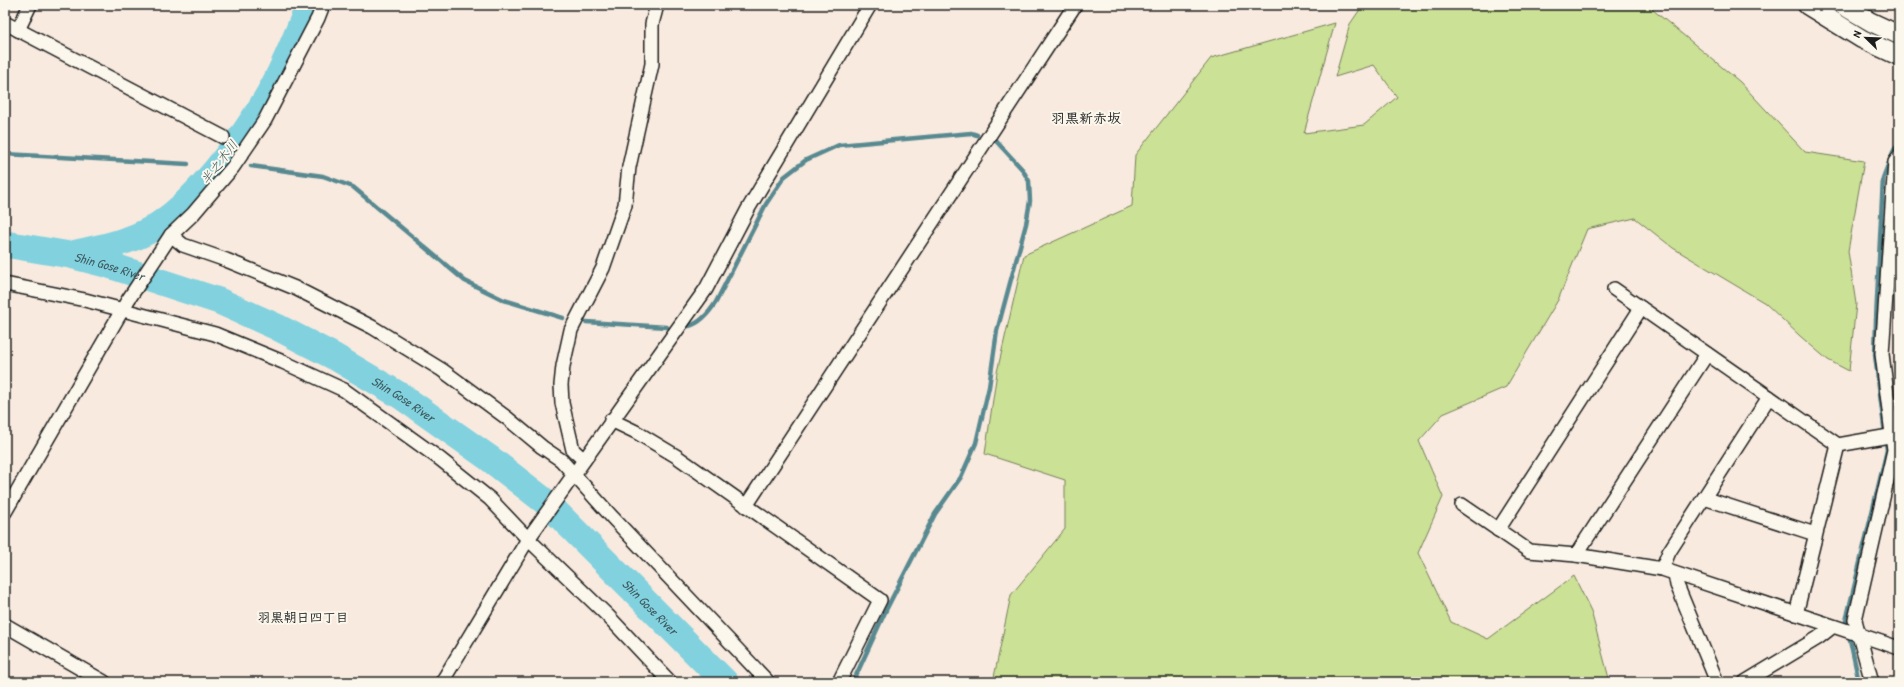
<svg xmlns="http://www.w3.org/2000/svg" width="1904" height="687" font-family="'Patrick Hand','Klee One',sans-serif">
<style>
.green{fill:#cbe196;stroke:#747e59}
.lines{fill:none;stroke-linecap:round;stroke-linejoin:round}
.stream{stroke:#598990;stroke-width:4.5}
.river{stroke:#81d1de;stroke-width:27}
.street-casing{stroke:#1c1c1c;stroke-width:16}
.secondary-casing{stroke:#1c1c1c;stroke-width:21}
.street{stroke:#fbf7ec;stroke-width:13}
.secondary{stroke:#fbf7ec;stroke-width:18}
.labels{text-anchor:middle;dominant-baseline:central;stroke-width:4;stroke-linejoin:round;paint-order:stroke}
.water-label{font-size:13px;font-style:italic;fill:#3f5b60;stroke:#fbf7ec}
.neighbourhood-label{font-size:13px;font-weight:bold;fill:#1c1c1c;stroke:#fbf7ec}
.quarter-label{font-size:14px;font-weight:bold;fill:#1c1c1c;stroke:#fbf7ec}
</style>
<rect width="100%" height="100%" fill="#f9eadf"/>
<filter id="ink" filterUnits="userSpaceOnUse"><feTurbulence type="fractalNoise" baseFrequency=".025" numOctaves="2"/><feDisplacementMap in="SourceGraphic" scale="8" xChannelSelector="R" yChannelSelector="G"/><feConvolveMatrix kernelMatrix="1 2 1 2 8 2 1 2 1" color-interpolation-filters="sRGB"/></filter>
<g filter="url(#ink)">
<path class="green" d="M1363 5H1647L1740 82 1805 152 1864 161 1848 251 1856 304 1849 371 1828 360 1800 336 1765 303 1673 248 1635 218 1587 229 1558 300 1506 387 1443 414 1419 441 1443 497 1418 553 1451 622 1488 639 1574 576 1591 611 1610 682H993L1011 595 1065 529V480L985 454 997 372 1024 255 1132 206 1135 155 1211 58 1335 23 1304 133 1364 125 1397 97 1374 65 1335 77 1350 24Z"/>
<g class="lines">
<g class="stream">
<path d="M5 154 188 164"/>
<path d="M251 166 323 176 353 187 465 281 504 300 563 318"/>
<path d="M586 322 667 327"/>
<path d="M689 326C701 323 709 313 716 302L766 204 784 177 806 160 839 145 971 133 977 135"/>
<path d="M853 682 886 610 935 514 961 477 976 443 989 387 997 331 1026 224 1030 201 1029 181 1022 169 996 141"/>
<path d="M1859 682 1846 621 1887 450 1875 355 1876 320 1883 178 1893 152 1899 143"/>
</g>
<g class="river">
<path id="s1" d="M5 244 70 255 109 265 219 301 277 327 335 357 401 396 489 458 547 503 725 682"/>
<path d="M72 254C98 248 127 243 150 230 193 207 245 136 269 94 285 66 297 35 309 5"/>
</g>
<g class="street-casing">
<g id="street">
<path d="M5 23 223 137"/>
<path d="M18 30 30 5"/>
<path d="M171 235 183 245 226 260 295 288 372 327 442 370 507 418 542 447 561 460 612 517 768 682"/>
<path d="M5 284 85 300 215 334 283 362 344 390 440 459 490 499 528 539 608 616 670 682"/>
<path d="M1614 289 1838 445 1889 436 1899 438"/>
<path d="M611 420 636 432 676 456 880 600 839 682"/>
<path d="M584 460 573 450 562 403 561 385 563 366 571 330 603 268 625 205 629 167 652 64V24L657 5"/>
<path d="M1704 498 1815 534"/>
<path d="M1462 505 1529 551 1576 555 1662 569 1899 648"/>
<path d="M746 506 1075 5"/>
<path d="M5 512 128 300 171 235 193 214 233 167 265 120 318 18 323 5"/>
<path d="M1498 530 1641 308"/>
<path d="M1576 555 1707 354"/>
<path d="M1662 569 1669 552 1769 397"/>
<path d="M1675 574 1677 585 1717 682"/>
<path d="M1796 614 1838 445"/>
<path d="M5 625 104 682"/>
<path d="M442 682 528 539 706 289 748 209 870 5"/>
<path d="M1745 682 1818 638 1832 627"/>
<path d="M1872 682 1855 620 1894 450 1882 354 1895 162 1899 157"/>
</g>
</g>
<g class="secondary-casing">
<g id="secondary">
<path d="M1807 5 1862 39 1899 56"/>
<path d="M1842 5 1871 22 1899 35"/>
</g>
</g>
<use href="#street" class="street"/>
<use href="#secondary" class="secondary"/>
</g>
</g>
<g class="labels">
<g class="water-label">
<text transform="translate(219 162) rotate(-53)">半之木川</text>
<text stroke="none"><textPath href="#s1" startOffset="107">Shin Gose River</textPath></text>
<text stroke="none"><textPath href="#s1" startOffset="431">Shin Gose River</textPath></text>
<text stroke="none"><textPath href="#s1" startOffset="755">Shin Gose River</textPath></text>
</g>
<g class="neighbourhood-label">
<text x="303" y="617">羽黒朝日四丁目</text>
</g>
<g class="quarter-label">
<text x="1086" y="117">羽黒新赤坂</text>
</g>
</g>
<rect width="1904" height="687" fill="none" stroke="#fbf7ec" stroke-width="20"/>
<rect x="10" y="10" width="1884" height="667" fill="none" stroke="#1c1c1c" stroke-width="1.5" filter="url(#ink)"/>
<g transform="translate(1866 38) rotate(293)" stroke="#fbf7ec" stroke-width="3" paint-order="stroke">
<path d="M0-3L7 15L0 10L-7 15Z" fill="#1c1c1c"/>
<text y="-6" font-size="11" font-weight="bold" text-anchor="middle" fill="#1c1c1c">N</text>
</g>
</svg>
